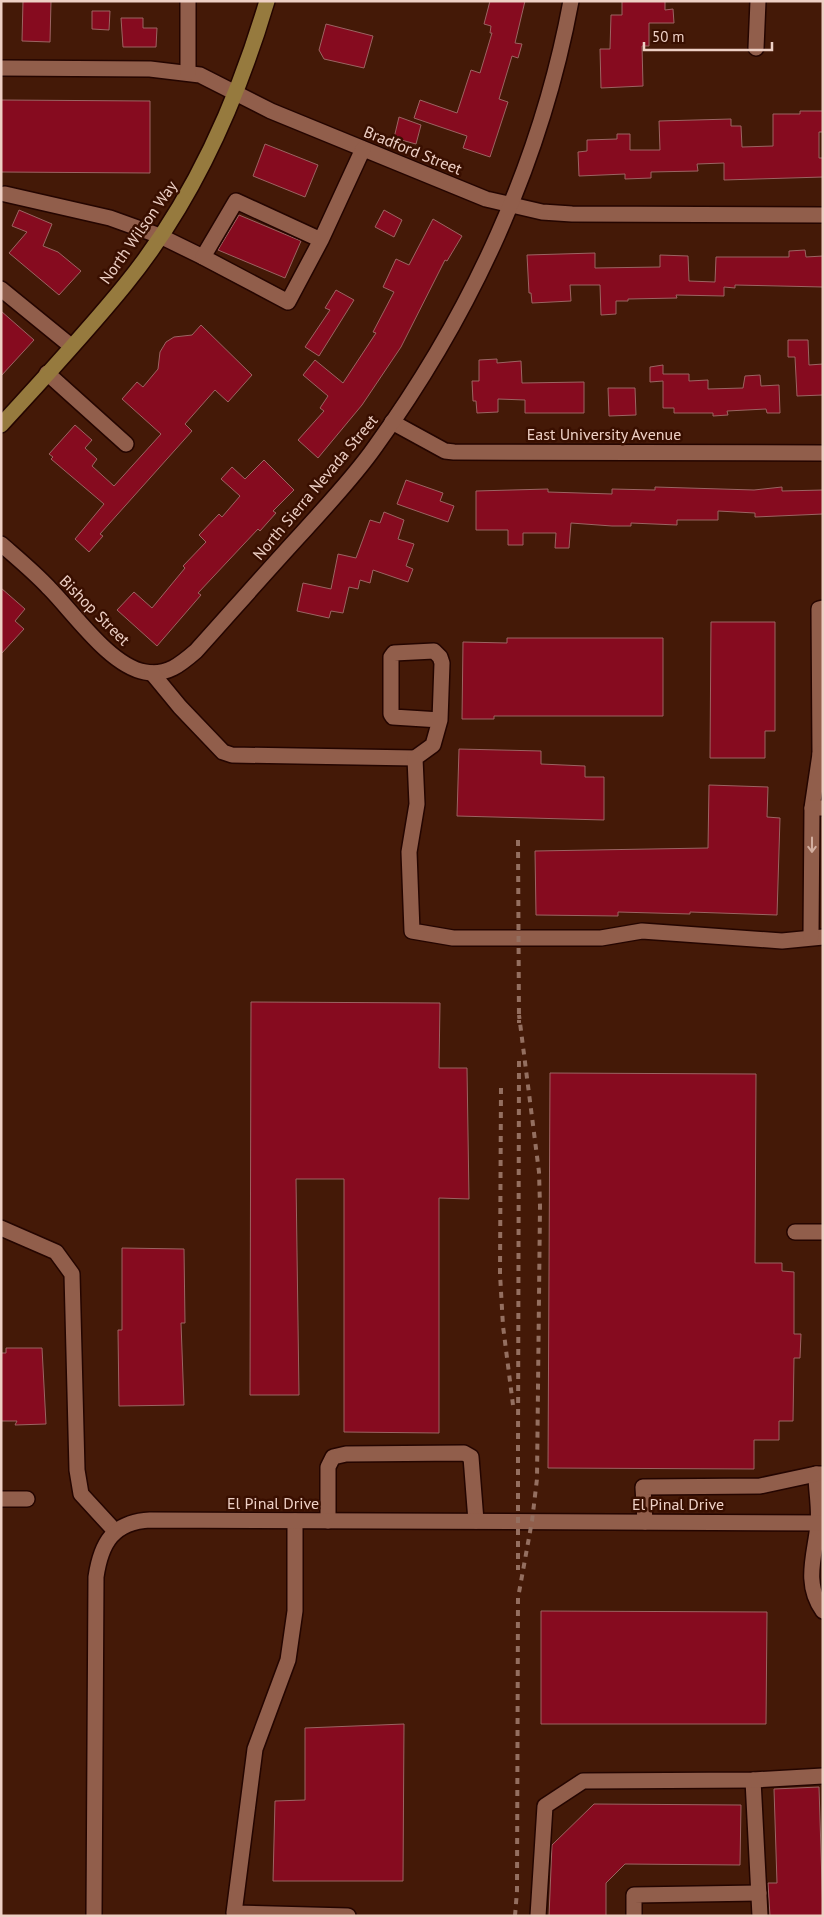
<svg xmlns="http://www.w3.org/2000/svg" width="824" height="1917" font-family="'PT Sans',sans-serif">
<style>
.building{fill:#860b1f;stroke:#9b6462}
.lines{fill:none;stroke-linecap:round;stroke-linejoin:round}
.minor-casing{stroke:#240500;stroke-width:18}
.major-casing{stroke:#240500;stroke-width:18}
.minor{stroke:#915e4b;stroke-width:15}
.major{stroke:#967a3e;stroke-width:15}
.rail{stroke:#946f60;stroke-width:4;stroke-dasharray:6 6;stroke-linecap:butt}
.oneway{stroke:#d2aea0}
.labels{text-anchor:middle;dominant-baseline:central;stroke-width:5;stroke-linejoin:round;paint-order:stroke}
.street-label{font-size:16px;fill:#eed0c5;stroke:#390f00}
</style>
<rect width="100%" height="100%" fill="#441907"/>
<g class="building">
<path d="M23 1H51L50 42 22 41Z"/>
<path d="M490 1H525L515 43 522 44 518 58 512 56 499 99 508 102 490 157 463 148 467 136 414 118 420 100 457 113 471 70 480 73 492 33H490L491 26 484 24Z"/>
<path d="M622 1H665V10L673 9 674 23H649V46H642L643 86 601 88 600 49H610L611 15H622Z"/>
<path d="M92 11H110L109 30 92 29Z"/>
<path d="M121 18H143V28H157L156 47H123Z"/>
<path d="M326 24 373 36 364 68 324 59 319 50Z"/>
<path d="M1 100 150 101V173L1 172Z"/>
<path d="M800 111H823V132H819V158H823V177L724 180V163L697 164 698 171 651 172V178L625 179V174L579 176 578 152 587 151V140L617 139V134H630V150H660L659 121 731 119V126H741L742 147 773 146V114H800Z"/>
<path d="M399 117 421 125 416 144 394 138Z"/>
<path d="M265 144 318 165 305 197 253 176Z"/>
<path d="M19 210 52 224 43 246 58 252 81 271 59 295 9 253 27 232 12 226Z"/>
<path d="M384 210 402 220 394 237 375 227Z"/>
<path d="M239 215 301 241 285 278 218 250Z"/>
<path d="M433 219 462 236 447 261 445 260 401 347 362 405 318 458 298 440 324 411 320 408 328 396 303 375 315 360 343 383 376 333 373 332 394 292 383 287 396 259 409 265Z"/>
<path d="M805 250 806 257 823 256V287L735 285V288L724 287V296L676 295 677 298 628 299V301H616V314L601 315 600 285H570L571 301 532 303 531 293H529L527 255 595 253V268L660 267V255L688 256 689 281 715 282 716 257H789V251Z"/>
<path d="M336 290 354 300 319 356 305 347 330 310 325 308Z"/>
<path d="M1 311 34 340 1 376Z"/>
<path d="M201 325 252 375 228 402 215 390 185 424 192 431 100 534 103 536 89 552 75 539 104 504 51 459 53 457 49 454 75 425 92 440 85 448 97 459 92 466 114 486 161 434 122 399 137 382 143 387 158 369 160 352 166 342 174 337 192 335Z"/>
<path d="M788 340H808L809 365 823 364V395L797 396 795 357H788Z"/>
<path d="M497 359V363L521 361 522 383 584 382V413H525V400L498 399V412L477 413 476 401H473L472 381H479V360Z"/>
<path d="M663 365V374H689V381L708 380V389L743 388 745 376 760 375 761 386 779 385 780 413H767L766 409 727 411 728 415 713 416V413H674V408H663V381L650 382V367Z"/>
<path d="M608 388H635L636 415 609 416Z"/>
<path d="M264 460 294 490 273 511 276 513 260 531 258 529 198 593 201 595 157 646 117 610 134 592 152 608 185 568 183 566 206 542 199 535 219 514 222 517 240 496 221 479 232 467 245 479Z"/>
<path d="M406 480 443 493 440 501 454 506 448 522 397 504Z"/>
<path d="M655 487 754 490 782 487V491L823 490V514L755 517V513L718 511V520H677V525L631 523V526H612L571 523 569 548H555L556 533H523V545H508V530H476V491L548 489V492L612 494V489L655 490Z"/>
<path d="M384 512 404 520 398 539 414 544 406 566 413 569 408 582 373 570 370 583 360 580 358 589 349 587 343 613 331 611 329 618 297 611 303 583 331 589 338 554 356 558 370 520 380 523Z"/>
<path d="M1 588 25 609 15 621 24 629 1 654Z"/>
<path d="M711 622H775V731H765V758H710Z"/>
<path d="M507 638H663V716H494V719H462L463 642 507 643Z"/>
<path d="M459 749 541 751V764L585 766V777H604V820L457 816Z"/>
<path d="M709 785 768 787 767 817 780 818 777 915 690 912V914L618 912V916L536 915 535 851 708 848Z"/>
<path d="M251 1002 440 1003 439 1068H467L469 1199 439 1198V1433L344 1432V1179H296L299 1395H250Z"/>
<path d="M550 1073 756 1074 755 1263H782V1271L794 1272V1334H801L800 1358H794L793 1421H779V1440H754V1469L548 1468Z"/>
<path d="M122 1248 184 1249 185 1323H181L184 1405 119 1406 118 1330H122Z"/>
<path d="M6 1348H42L46 1424 15 1425 17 1421H1V1353H6Z"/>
<path d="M541 1611 767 1612 766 1724H541Z"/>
<path d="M404 1724 403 1881H273L275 1801 305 1800V1728Z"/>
<path d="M819 1787 823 1916H770L768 1883H777L774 1789Z"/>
<path d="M594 1804 741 1805 740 1865 625 1864 606 1883V1916H549L552 1845Z"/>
</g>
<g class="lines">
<g class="minor-casing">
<g id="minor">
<path d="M756 48 758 1"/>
<path d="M1 68 150 69 200 75 271 111 486 199 542 212 572 214 823 215"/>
<path d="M188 73V1"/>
<path d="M5 194 110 218 160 236 203 257"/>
<path d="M321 240 288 302 203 257 236 201 321 240 363 149"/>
<path d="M1 289 71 346"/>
<path d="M47 373 126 444"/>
<path d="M392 422 445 451 454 452 823 453"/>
<path d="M1 544C17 558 34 572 49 588 73 612 110 666 145 672 167 676 181 664 196 651 232 611 267 571 303 532 328 504 354 477 375 447 471 314 541 163 571 1"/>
<path d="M823 608 819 609 820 754 823 755"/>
<path d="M152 673 180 707 223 752 232 755 415 758"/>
<path d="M440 720 393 717 391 714V657L394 653 434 651 440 657 442 663 440 720 433 745 415 758 417 804 409 852 412 931 453 938H601L642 931 782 941 823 937"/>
<path d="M812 808 820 754"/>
<path d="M811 936 812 808H823"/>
<path d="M1 1228 56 1252 72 1274 77 1470 81 1494 115 1531"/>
<path d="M795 1232H823"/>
<path d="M823 1474H816C816 1491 820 1509 818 1525 815 1555 803 1583 823 1611"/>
<path d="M1 1499H27"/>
<path d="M295 1521V1611L288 1660 255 1749 234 1913 348 1916"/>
<path d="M328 1521V1467L333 1457 346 1454 464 1453 471 1457 476 1521"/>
<path d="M645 1522 643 1487 760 1486 816 1474"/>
<path d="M753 1780 760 1916"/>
<path d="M94 1916 96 1577C101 1543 113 1522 150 1520L823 1523"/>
<path d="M538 1916 545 1806 583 1781 753 1780 823 1776"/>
<path d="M634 1916V1895L759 1893"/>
</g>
</g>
<g class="major-casing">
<path id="major" d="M1 425C43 379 86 333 125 285 192 203 237 102 267 1"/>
</g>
<use href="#minor" class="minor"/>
<use href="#major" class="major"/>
<g class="rail">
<path d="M518 840 519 1023"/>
<path d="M501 1088 500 1274 503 1326 513 1405"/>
<path d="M518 1445V1570"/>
<path d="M518 1451 519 1060"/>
<path d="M515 1916 517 1891 518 1598 532 1521 537 1479 540 1206 539 1172 519 1015"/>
</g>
</g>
<defs><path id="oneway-shaft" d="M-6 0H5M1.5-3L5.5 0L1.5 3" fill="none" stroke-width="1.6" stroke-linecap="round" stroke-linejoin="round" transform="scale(1.25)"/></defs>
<use class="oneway" href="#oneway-shaft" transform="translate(812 845) rotate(90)"/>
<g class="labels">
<g class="street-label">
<text transform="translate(413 150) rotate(22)">Bradford Street</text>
<text transform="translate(138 232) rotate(-55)">North Wilson Way</text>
<text x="604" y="434">East University Avenue</text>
<text transform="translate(315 487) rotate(-50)">North Sierra Nevada Street</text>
<text transform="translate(95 610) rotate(45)">Bishop Street</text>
<text x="273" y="1503">El Pinal Drive</text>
<text x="678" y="1504">El Pinal Drive</text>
</g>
</g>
<rect width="824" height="1917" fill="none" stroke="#eed0c5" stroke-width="5"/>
<path d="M644 42v8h128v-8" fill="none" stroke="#eed0c5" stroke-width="2.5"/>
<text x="652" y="42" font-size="15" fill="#eed0c5" stroke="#390f00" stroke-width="4" paint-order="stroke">50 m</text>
</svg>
